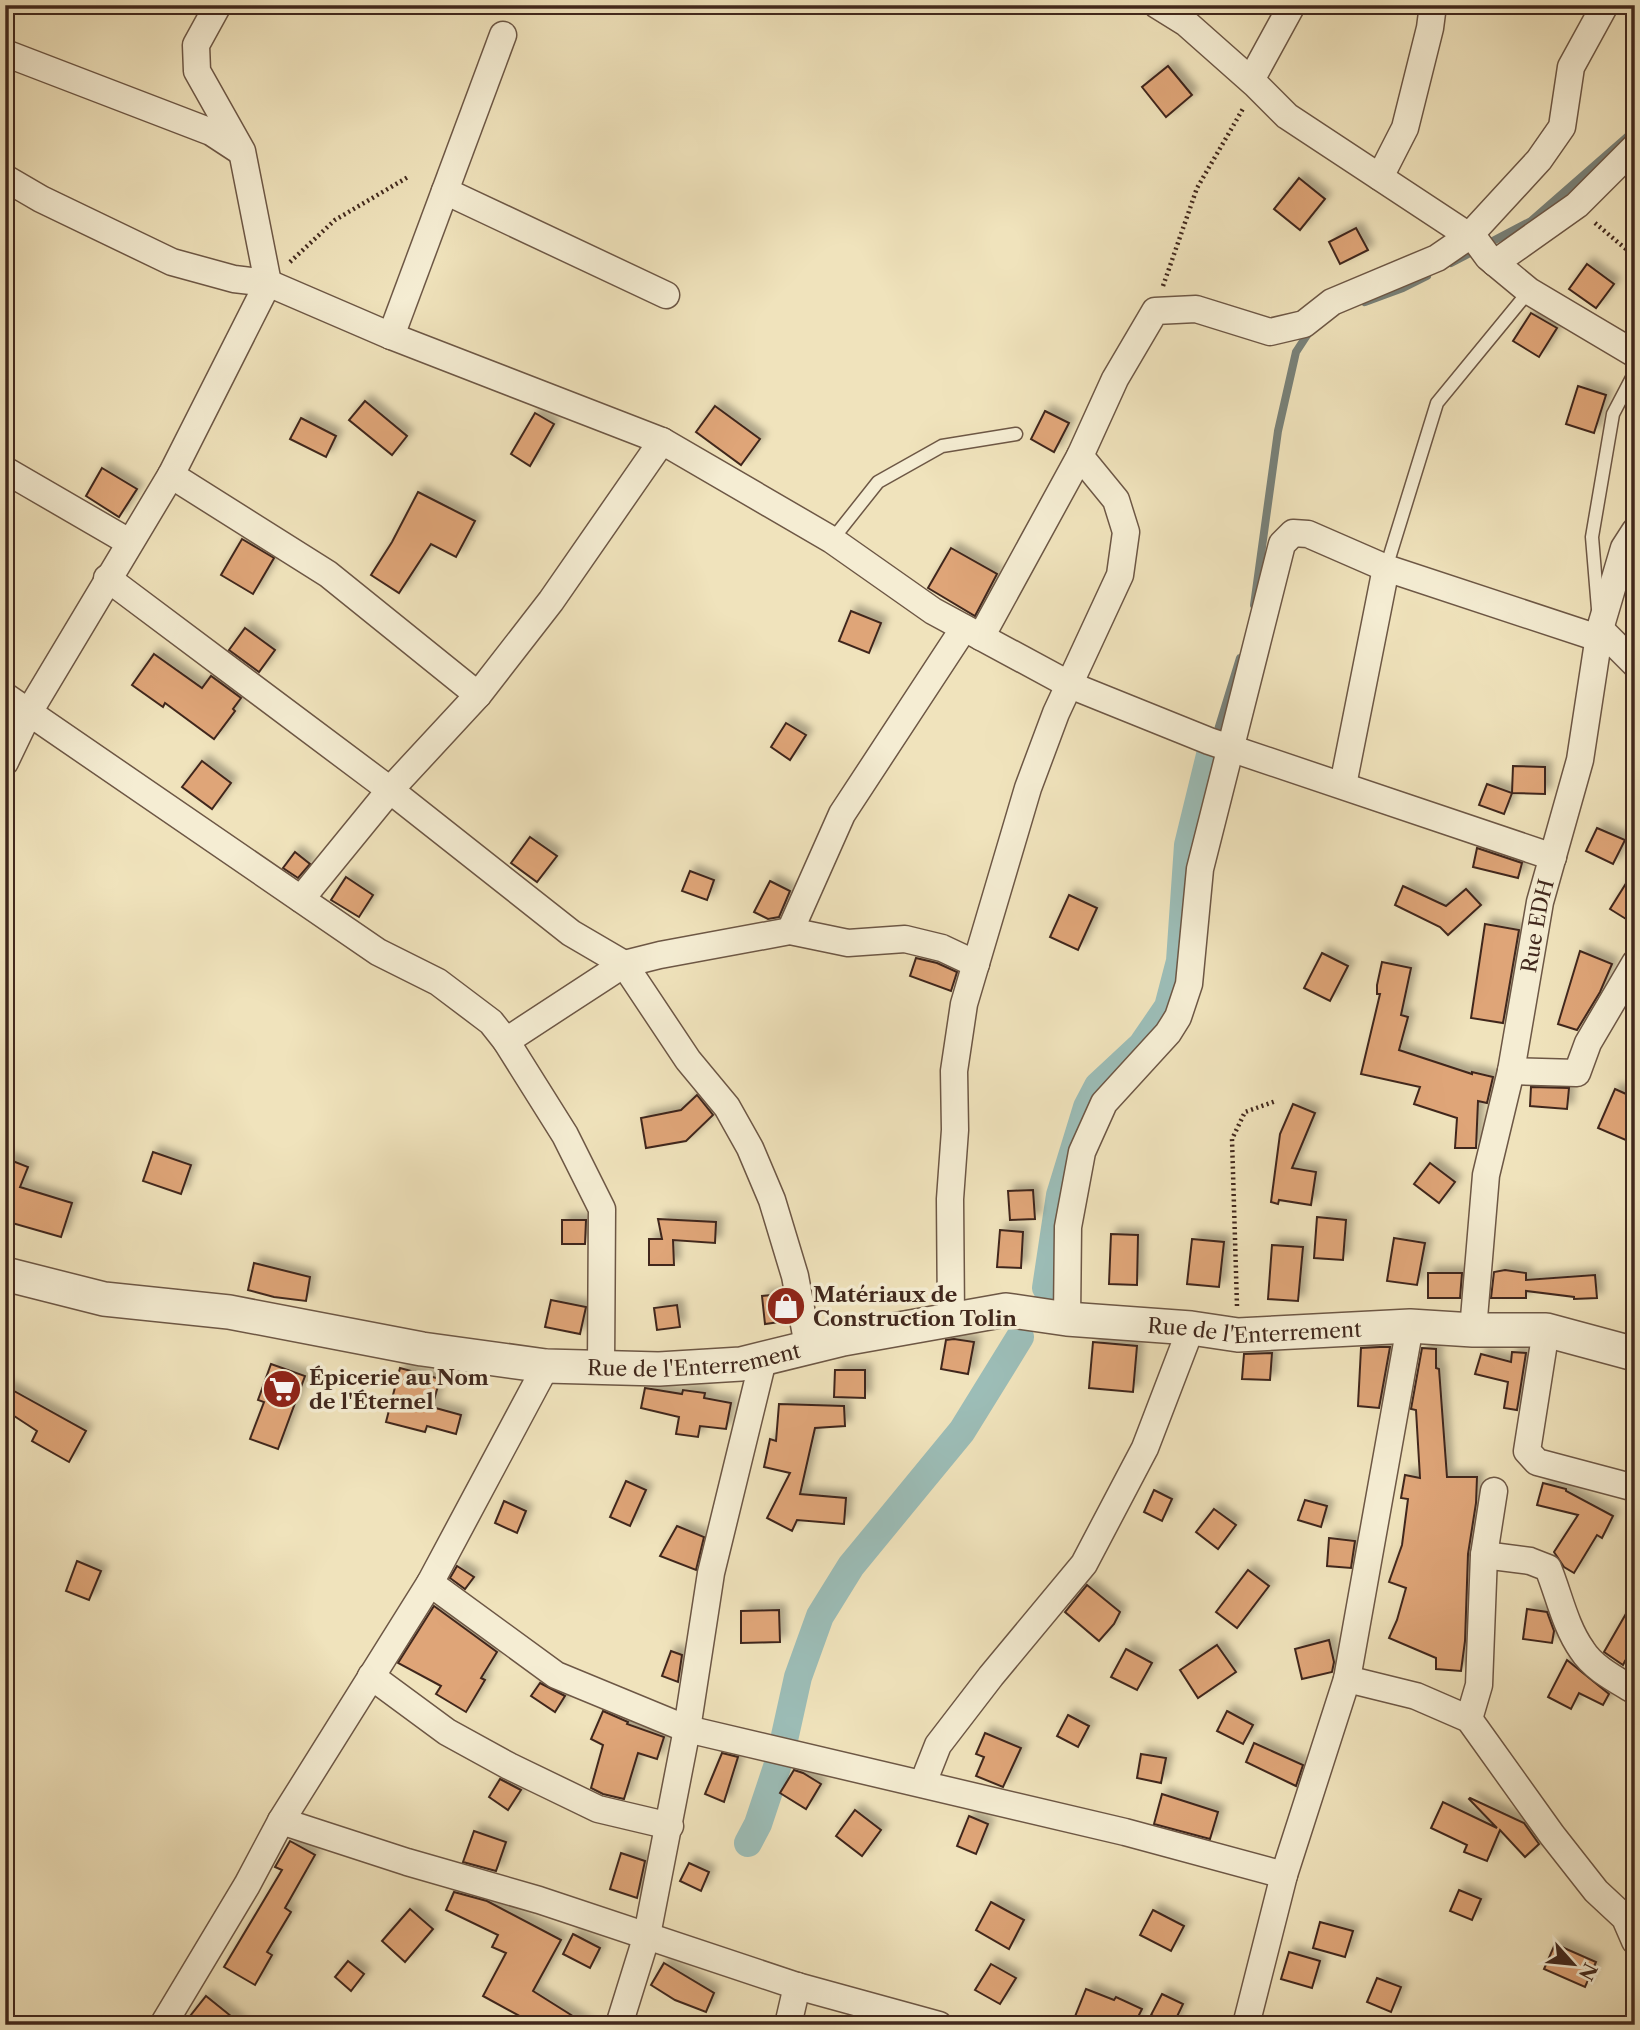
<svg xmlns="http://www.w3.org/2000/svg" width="1640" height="2030" font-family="'Libre Caslon Text',serif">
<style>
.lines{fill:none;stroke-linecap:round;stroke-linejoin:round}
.stream{stroke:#788179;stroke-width:8}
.canal{stroke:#9cbdb7;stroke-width:28}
.building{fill:#dfa578;stroke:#41281d;stroke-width:2;filter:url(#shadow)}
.service-casing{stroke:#6d5745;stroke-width:15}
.minor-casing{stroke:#6d5745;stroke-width:29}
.tertiary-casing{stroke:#6d5745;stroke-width:36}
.path{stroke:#41281d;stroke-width:4.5;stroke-dasharray:2 3.5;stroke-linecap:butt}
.service{stroke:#f5edd3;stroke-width:12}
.minor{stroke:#f5edd3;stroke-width:26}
.tertiary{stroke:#f5edd3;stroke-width:33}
.labels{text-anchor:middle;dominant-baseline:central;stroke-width:7;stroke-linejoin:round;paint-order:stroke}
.street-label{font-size:21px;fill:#41281d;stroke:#f5edd3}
.poi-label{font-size:21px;font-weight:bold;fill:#41281d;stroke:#f5edd3;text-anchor:start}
</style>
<defs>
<filter id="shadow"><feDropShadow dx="6" dy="-6" stdDeviation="3.5" flood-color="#0004"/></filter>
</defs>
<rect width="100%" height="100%" fill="#f0e3bc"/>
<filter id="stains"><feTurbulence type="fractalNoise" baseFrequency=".00286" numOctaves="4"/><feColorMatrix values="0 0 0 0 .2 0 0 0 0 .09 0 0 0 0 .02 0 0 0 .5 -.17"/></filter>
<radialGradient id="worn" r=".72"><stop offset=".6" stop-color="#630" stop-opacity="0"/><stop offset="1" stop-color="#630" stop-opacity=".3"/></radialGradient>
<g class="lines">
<g class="stream">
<path d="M1451 263 1531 221 1635 130"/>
<path d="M1365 302 1403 288 1427 276"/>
<path d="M1254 605 1278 431 1296 352 1311 329"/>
<path d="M1217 733 1240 658"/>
</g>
<g class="canal">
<path d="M1046 1288 1060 1195 1087 1107 1098 1086 1142 1045 1168 1007 1180 961 1188 845 1210 755"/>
<path d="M784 1740 798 1677 820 1616 851 1566 962 1431 1020 1337"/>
<path d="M748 1843 758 1824 777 1767"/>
</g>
</g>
<g class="building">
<path d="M1168 66 1192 95 1166 117 1142 87Z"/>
<path d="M1299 178 1325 199 1300 230 1274 209Z"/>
<path d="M1356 228 1368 250 1340 264 1329 242Z"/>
<path d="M1587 264 1614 284 1596 308 1569 289Z"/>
<path d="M1531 313 1557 328 1539 357 1513 341Z"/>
<path d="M1578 386 1606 395 1594 433 1566 424Z"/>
<path d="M365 401 407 436 392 455 349 420Z"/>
<path d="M715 406 760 439 741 465 696 432Z"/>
<path d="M1045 411 1069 423 1054 452 1031 439Z"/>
<path d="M535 413 554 424 530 466 511 454Z"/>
<path d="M301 418 336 436 326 457 290 439Z"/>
<path d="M102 468 137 489 119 517 86 496Z"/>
<path d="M418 492 475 521 456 557 431 544 399 593 371 575 392 542Z"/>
<path d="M242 539 274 558 253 594 221 575Z"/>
<path d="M951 548 997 574 975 616 928 588Z"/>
<path d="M851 611 881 623 869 653 839 641Z"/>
<path d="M245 628 275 650 259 672 229 650Z"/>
<path d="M154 654 202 688 211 676 241 698 233 709 235 711 214 739 165 703 163 707 132 685Z"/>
<path d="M786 723 806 735 790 760 771 747Z"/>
<path d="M202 761 231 783 212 809 182 787Z"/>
<path d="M1513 766 1545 767V794L1512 793Z"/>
<path d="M1487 784 1512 793 1504 814 1479 805Z"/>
<path d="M1597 828 1625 840 1613 864 1586 851Z"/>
<path d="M530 837 557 856 537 882 511 863Z"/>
<path d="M1477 848 1522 863 1518 878 1473 867Z"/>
<path d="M295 852 310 864 298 878 283 868Z"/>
<path d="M1635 869V906L1626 919 1610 909Z"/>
<path d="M690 871 714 880 707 900 682 891Z"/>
<path d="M346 877 373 895 359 917 331 900Z"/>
<path d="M770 881 790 891 779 917 768 919 754 912Z"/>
<path d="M1403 886 1446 906 1466 889 1481 905 1448 935 1440 927 1395 905Z"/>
<path d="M1069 895 1097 908 1078 950 1050 937Z"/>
<path d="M1485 924 1519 930 1503 1023 1471 1018Z"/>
<path d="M1580 951 1612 964 1600 992 1577 1030 1558 1024Z"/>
<path d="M1322 953 1348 966 1330 1001 1304 988Z"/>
<path d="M916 958 937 963 957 972 951 991 910 976Z"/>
<path d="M1382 962 1411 968 1401 1015 1408 1017 1399 1050 1472 1074V1072L1493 1077 1487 1103 1478 1101 1476 1148H1455L1457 1118 1414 1104 1420 1087 1361 1074 1380 994H1377V985Z"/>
<path d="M1531 1087 1569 1088 1567 1109 1530 1106Z"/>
<path d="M1615 1089 1635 1098V1144L1598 1128Z"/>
<path d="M697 1095 713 1115 686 1141 646 1148 641 1118 681 1110Z"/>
<path d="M1293 1104 1315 1113 1292 1168 1316 1172 1311 1205 1279 1200 1278 1204 1271 1202 1280 1134Z"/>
<path d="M153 1152 191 1165 181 1194 143 1181Z"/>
<path d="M5 1158 28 1167 20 1187 72 1203 61 1237 5 1221Z"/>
<path d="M1430 1163 1455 1182 1439 1203 1414 1184Z"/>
<path d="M1033 1190 1035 1219 1010 1220 1008 1191Z"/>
<path d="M1317 1217 1346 1220 1343 1260 1314 1258Z"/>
<path d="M658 1219 716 1222 715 1243 673 1240 674 1265H649V1239H662Z"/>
<path d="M562 1220H586L585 1244H562Z"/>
<path d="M1000 1230 1023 1232 1021 1268 997 1267Z"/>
<path d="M1111 1234 1138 1235 1137 1285 1109 1284Z"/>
<path d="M1394 1238 1425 1243 1417 1285 1387 1281Z"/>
<path d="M1192 1239 1224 1242 1219 1287 1187 1284Z"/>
<path d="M1272 1245 1303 1247 1298 1301 1268 1299Z"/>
<path d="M254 1263 310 1277 306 1301 274 1297 248 1290Z"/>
<path d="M1505 1270 1526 1273V1280L1595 1275 1597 1298 1574 1299V1297L1526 1291V1298H1491L1494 1272Z"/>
<path d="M1428 1273H1462L1460 1298H1428Z"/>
<path d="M782 1294 787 1321 765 1324 762 1296Z"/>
<path d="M551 1300 586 1307 580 1334 545 1327Z"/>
<path d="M677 1305 680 1327 657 1330 654 1308Z"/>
<path d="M954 1339 974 1342 968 1374 941 1369 946 1340Z"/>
<path d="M1093 1342 1137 1346 1133 1392 1089 1388Z"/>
<path d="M1380 1347H1390L1379 1408 1358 1406 1361 1348Z"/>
<path d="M1422 1348 1436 1349V1368L1439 1369 1447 1477H1477L1476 1503 1468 1554 1465 1641 1461 1671 1436 1669V1658L1389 1638 1397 1620 1406 1588 1389 1582 1402 1545 1408 1499 1401 1498 1405 1475 1420 1478 1416 1410 1411 1409Z"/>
<path d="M1512 1352 1526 1353 1517 1410 1504 1408 1508 1382 1475 1374 1481 1354 1511 1362Z"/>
<path d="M1272 1353 1270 1380 1242 1379 1244 1354Z"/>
<path d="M271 1364 305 1376 278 1449 250 1439 264 1402 258 1400Z"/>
<path d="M400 1368 440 1379 432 1407 461 1415 456 1434 427 1426 425 1432 386 1422Z"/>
<path d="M835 1370H865V1398L834 1397Z"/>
<path d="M5 1386 86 1431 69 1462 32 1441 37 1431 5 1410Z"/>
<path d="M645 1388 682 1394 683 1390 705 1393 704 1398 731 1403 726 1429 700 1426 698 1437 676 1434 679 1417 641 1408Z"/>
<path d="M779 1404 844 1406 845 1426 815 1428 800 1494 846 1498 844 1524 797 1520 792 1531 767 1518 790 1473 764 1467 770 1439 776 1441Z"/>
<path d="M626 1481 646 1490 630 1526 610 1517Z"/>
<path d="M1543 1483 1566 1489V1491L1613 1516 1602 1538 1597 1535 1574 1573 1564 1567 1554 1552 1578 1515 1537 1505Z"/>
<path d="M1154 1490 1172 1499 1162 1521 1144 1512Z"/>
<path d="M1305 1500 1327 1506 1321 1527 1298 1520Z"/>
<path d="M504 1501 526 1511 517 1533 495 1523Z"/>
<path d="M1214 1509 1236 1525 1218 1549 1196 1532Z"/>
<path d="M677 1526 704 1537 696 1570 660 1556Z"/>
<path d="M1329 1538 1355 1541 1351 1568 1327 1566Z"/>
<path d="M77 1561 101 1571 89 1600 66 1591Z"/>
<path d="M457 1566 474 1577 465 1589 450 1578Z"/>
<path d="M1248 1570 1269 1586 1237 1628 1216 1612Z"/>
<path d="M1087 1585 1120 1612 1114 1624 1099 1641 1065 1612Z"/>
<path d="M1635 1598V1667L1625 1661 1623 1665 1604 1652Z"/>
<path d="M434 1606 497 1652 481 1678 485 1680 466 1712 436 1694 441 1686 398 1663Z"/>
<path d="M1527 1609 1547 1612 1554 1631 1552 1643 1523 1639Z"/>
<path d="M779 1610 780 1642 741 1643V1611Z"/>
<path d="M1329 1640 1334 1662 1332 1672 1302 1679 1295 1649Z"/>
<path d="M1217 1645 1236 1672 1198 1698 1180 1670Z"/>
<path d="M1126 1649 1152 1663 1137 1690 1111 1677Z"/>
<path d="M671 1651 682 1655 678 1682 662 1676Z"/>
<path d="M1567 1660 1609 1694 1603 1705 1579 1693 1571 1709 1548 1697Z"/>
<path d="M540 1683 565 1696 555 1712 531 1696Z"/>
<path d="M603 1711 628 1722 627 1724 664 1737 657 1759 638 1753 624 1799 603 1794 591 1788 603 1745 591 1739Z"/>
<path d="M1227 1711 1253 1725 1243 1744 1217 1731Z"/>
<path d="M1068 1715 1089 1726 1078 1747 1057 1736Z"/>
<path d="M985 1733 1021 1748 1003 1787 976 1776 984 1757 976 1754Z"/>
<path d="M1254 1743 1303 1765 1296 1786 1246 1762Z"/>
<path d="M722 1753 738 1757 724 1802 705 1794Z"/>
<path d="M1141 1754 1166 1758 1161 1783 1137 1778Z"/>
<path d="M794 1770 803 1773 821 1784 806 1809 780 1793Z"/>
<path d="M500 1779 521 1790 508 1810 489 1797Z"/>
<path d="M1162 1794 1218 1812 1210 1839 1154 1824Z"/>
<path d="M1470 1798 1524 1823 1539 1844 1525 1857 1500 1830 1487 1861 1464 1852 1467 1845 1431 1828 1443 1802 1497 1828 1469 1799Z"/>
<path d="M855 1810 881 1830 862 1856 836 1836Z"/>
<path d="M969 1816 988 1824 976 1854 957 1846Z"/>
<path d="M474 1831 506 1842 496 1871 463 1862Z"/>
<path d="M290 1841 315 1855 285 1908 291 1912 267 1952 272 1955 255 1985 224 1967 282 1870 275 1867Z"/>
<path d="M621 1853 645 1861 637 1898 610 1889Z"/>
<path d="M689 1863 709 1872 701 1891 680 1881Z"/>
<path d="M1459 1890 1481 1899 1472 1920 1450 1911Z"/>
<path d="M454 1892 487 1901 561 1940 533 1991 587 2025H536L483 1996 506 1953 492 1947 498 1935 446 1910Z"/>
<path d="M991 1902 1024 1920 1009 1949 976 1930Z"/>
<path d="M410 1909 433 1929 405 1962 382 1941Z"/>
<path d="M1153 1910 1184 1926 1171 1951 1140 1935Z"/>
<path d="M1320 1922 1353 1931 1345 1957 1313 1948Z"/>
<path d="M573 1934 600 1948 590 1968 563 1954Z"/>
<path d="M1555 1944 1596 1962 1585 1987 1544 1969Z"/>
<path d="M1289 1952 1320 1961 1312 1988 1281 1979Z"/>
<path d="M348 1961 364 1974 351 1991 335 1977Z"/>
<path d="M664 1963 714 1993 706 2012 675 2000 651 1985Z"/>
<path d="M991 1964 1016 1978 1000 2004 975 1990Z"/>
<path d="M1377 1978 1401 1987 1391 2012 1367 2002Z"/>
<path d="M1086 1989 1114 2000 1116 1997 1142 2009 1134 2025H1088L1074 2019Z"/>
<path d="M1162 1994 1183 2004 1173 2025 1151 2015Z"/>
<path d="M206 1996 242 2025H183Z"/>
</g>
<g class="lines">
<g class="service-casing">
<g id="service">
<path d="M832 540 878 482 942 446 1016 434"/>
<path d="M1386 568 1437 403 1529 291"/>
<path d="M1598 609 1592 537 1613 414 1635 372"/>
</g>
</g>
<g class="minor-casing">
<g id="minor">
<path d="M1157 5 1186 23 1256 85 1287 116 1469 236 1477 242 1488 257 1529 291 1635 354"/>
<path d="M5 53 211 132 240 151"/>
<path d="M1251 80 1292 5"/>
<path d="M1380 177 1405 128 1430 28 1433 5"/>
<path d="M5 178 41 199 172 262 234 279 268 283 391 336 662 441 832 540 933 611 1070 685 1209 741 1553 857"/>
<path d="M445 191 666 295"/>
<path d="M1495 263 1577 205 1635 147"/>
<path d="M391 336 503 35"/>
<path d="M5 470 129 542"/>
<path d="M171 475 328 574 478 695"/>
<path d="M107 578 390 790 571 933 624 964 688 1060 727 1107 750 1148 772 1200 795 1276 808 1346"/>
<path d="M1600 629 1635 664"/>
<path d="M981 637 1080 456 1115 379 1155 311 1196 309 1270 332 1304 324 1332 302 1437 258 1469 236 1539 160 1562 127 1571 67 1605 5"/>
<path d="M5 696 378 952 438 982 491 1022 506 1041 565 1135 602 1209 601 1368"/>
<path d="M5 762 29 712 171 475 268 283 242 151 197 71 196 45 218 5"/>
<path d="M1343 785 1386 568"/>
<path d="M301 899 390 790 478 695 551 601 662 441"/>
<path d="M790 931 842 814 964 628"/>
<path d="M506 1041 624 964 660 955 790 931 848 943 905 939 942 948 976 964"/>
<path d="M1511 1071 1577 1073 1588 1043 1635 963"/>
<path d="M951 1319 950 1199 955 1130 954 1071 964 1004 1028 788 1056 713 1120 575 1126 532 1116 500 1080 456"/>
<path d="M1067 1319 1068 1227 1082 1152 1104 1103 1168 1033 1178 1017 1189 984 1200 869 1282 544 1293 533 1308 534 1386 568 1598 638"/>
<path id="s1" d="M1473 1330 1486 1175 1511 1071 1540 902 1580 760 1600 629 1624 548 1635 531"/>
<path d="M1546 1330 1527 1451 1537 1462 1635 1488"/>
<path d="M1484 1555 1530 1561 1548 1568C1559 1595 1565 1626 1582 1650 1593 1668 1617 1680 1635 1691"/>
<path d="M430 1583 556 1675 687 1729 1125 1832 1284 1875"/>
<path d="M371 1676 447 1732 509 1766 598 1809 670 1826"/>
<path d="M1347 1679 1416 1696 1469 1719 1552 1835 1596 1891 1625 1918 1635 1941"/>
<path d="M1469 1719 1479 1685 1484 1555 1494 1491"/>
<path d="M923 1783 938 1745 991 1676 1084 1564 1145 1448 1191 1328"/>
<path d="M281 1821 407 1862 539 1900 797 1986 939 2025"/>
<path d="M163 2025 247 1885 281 1821 430 1583 546 1366"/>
<path d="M619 2025 647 1935 687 1729 711 1573 763 1360"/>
<path d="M788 2025 797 1986"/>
<path d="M1246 2025 1284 1875 1347 1679 1410 1326"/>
</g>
</g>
<g class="tertiary-casing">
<g id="tertiary">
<path id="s2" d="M5 1274 104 1299 229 1312 422 1349 546 1366 659 1369 741 1364 843 1339 1006 1310 1067 1319 1191 1328 1238 1335 1410 1326 1473 1330H1546L1635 1354"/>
</g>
</g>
<g class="path">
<path d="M1595 223 1626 249 1635 260"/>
<path d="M290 262 335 220 408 177"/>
<path d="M1163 286 1197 188 1244 107"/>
<path d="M1237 1306 1232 1139 1245 1112 1276 1101"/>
</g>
<use href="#service" class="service"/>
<use href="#minor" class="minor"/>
<use href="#tertiary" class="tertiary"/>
</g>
<defs>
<g id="shop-disc" transform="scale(2.0125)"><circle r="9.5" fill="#8f2418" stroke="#f5edd3"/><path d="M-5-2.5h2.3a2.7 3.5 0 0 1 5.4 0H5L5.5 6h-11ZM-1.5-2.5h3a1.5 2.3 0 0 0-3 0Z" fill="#fff"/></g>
<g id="supermarket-disc" transform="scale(2.0125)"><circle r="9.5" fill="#8f2418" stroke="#f5edd3"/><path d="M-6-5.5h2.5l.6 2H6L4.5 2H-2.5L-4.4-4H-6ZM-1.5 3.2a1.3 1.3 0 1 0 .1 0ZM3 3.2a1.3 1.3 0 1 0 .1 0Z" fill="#fff"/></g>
</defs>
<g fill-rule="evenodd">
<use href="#shop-disc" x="786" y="1306"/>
<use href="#supermarket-disc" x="282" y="1389"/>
</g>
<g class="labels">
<g class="street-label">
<text stroke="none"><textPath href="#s1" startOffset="410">Rue EDH</textPath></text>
<text stroke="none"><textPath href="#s2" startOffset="1265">Rue de l'Enterrement</textPath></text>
<text stroke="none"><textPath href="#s2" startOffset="698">Rue de l'Enterrement</textPath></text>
</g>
<g class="poi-label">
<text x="813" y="1294">Matériaux de<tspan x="813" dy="24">Construction Tolin</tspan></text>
<text x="309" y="1377">Épicerie au Nom<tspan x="309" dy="24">de l'Éternel</tspan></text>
</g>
</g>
<rect width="1640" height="2030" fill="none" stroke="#f0e3bc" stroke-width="28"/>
<rect x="7" y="7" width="1626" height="2016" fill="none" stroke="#41281d" stroke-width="3.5"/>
<rect x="14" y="14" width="1612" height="2002" fill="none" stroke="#41281d" stroke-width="2"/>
<g transform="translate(1573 1964) rotate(117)" stroke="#f5edd3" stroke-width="5" paint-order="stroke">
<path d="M0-5L12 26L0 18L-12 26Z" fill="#41281d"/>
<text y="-10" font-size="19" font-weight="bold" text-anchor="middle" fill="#41281d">N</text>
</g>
<rect width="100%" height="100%" filter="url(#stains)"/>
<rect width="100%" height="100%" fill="url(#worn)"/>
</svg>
